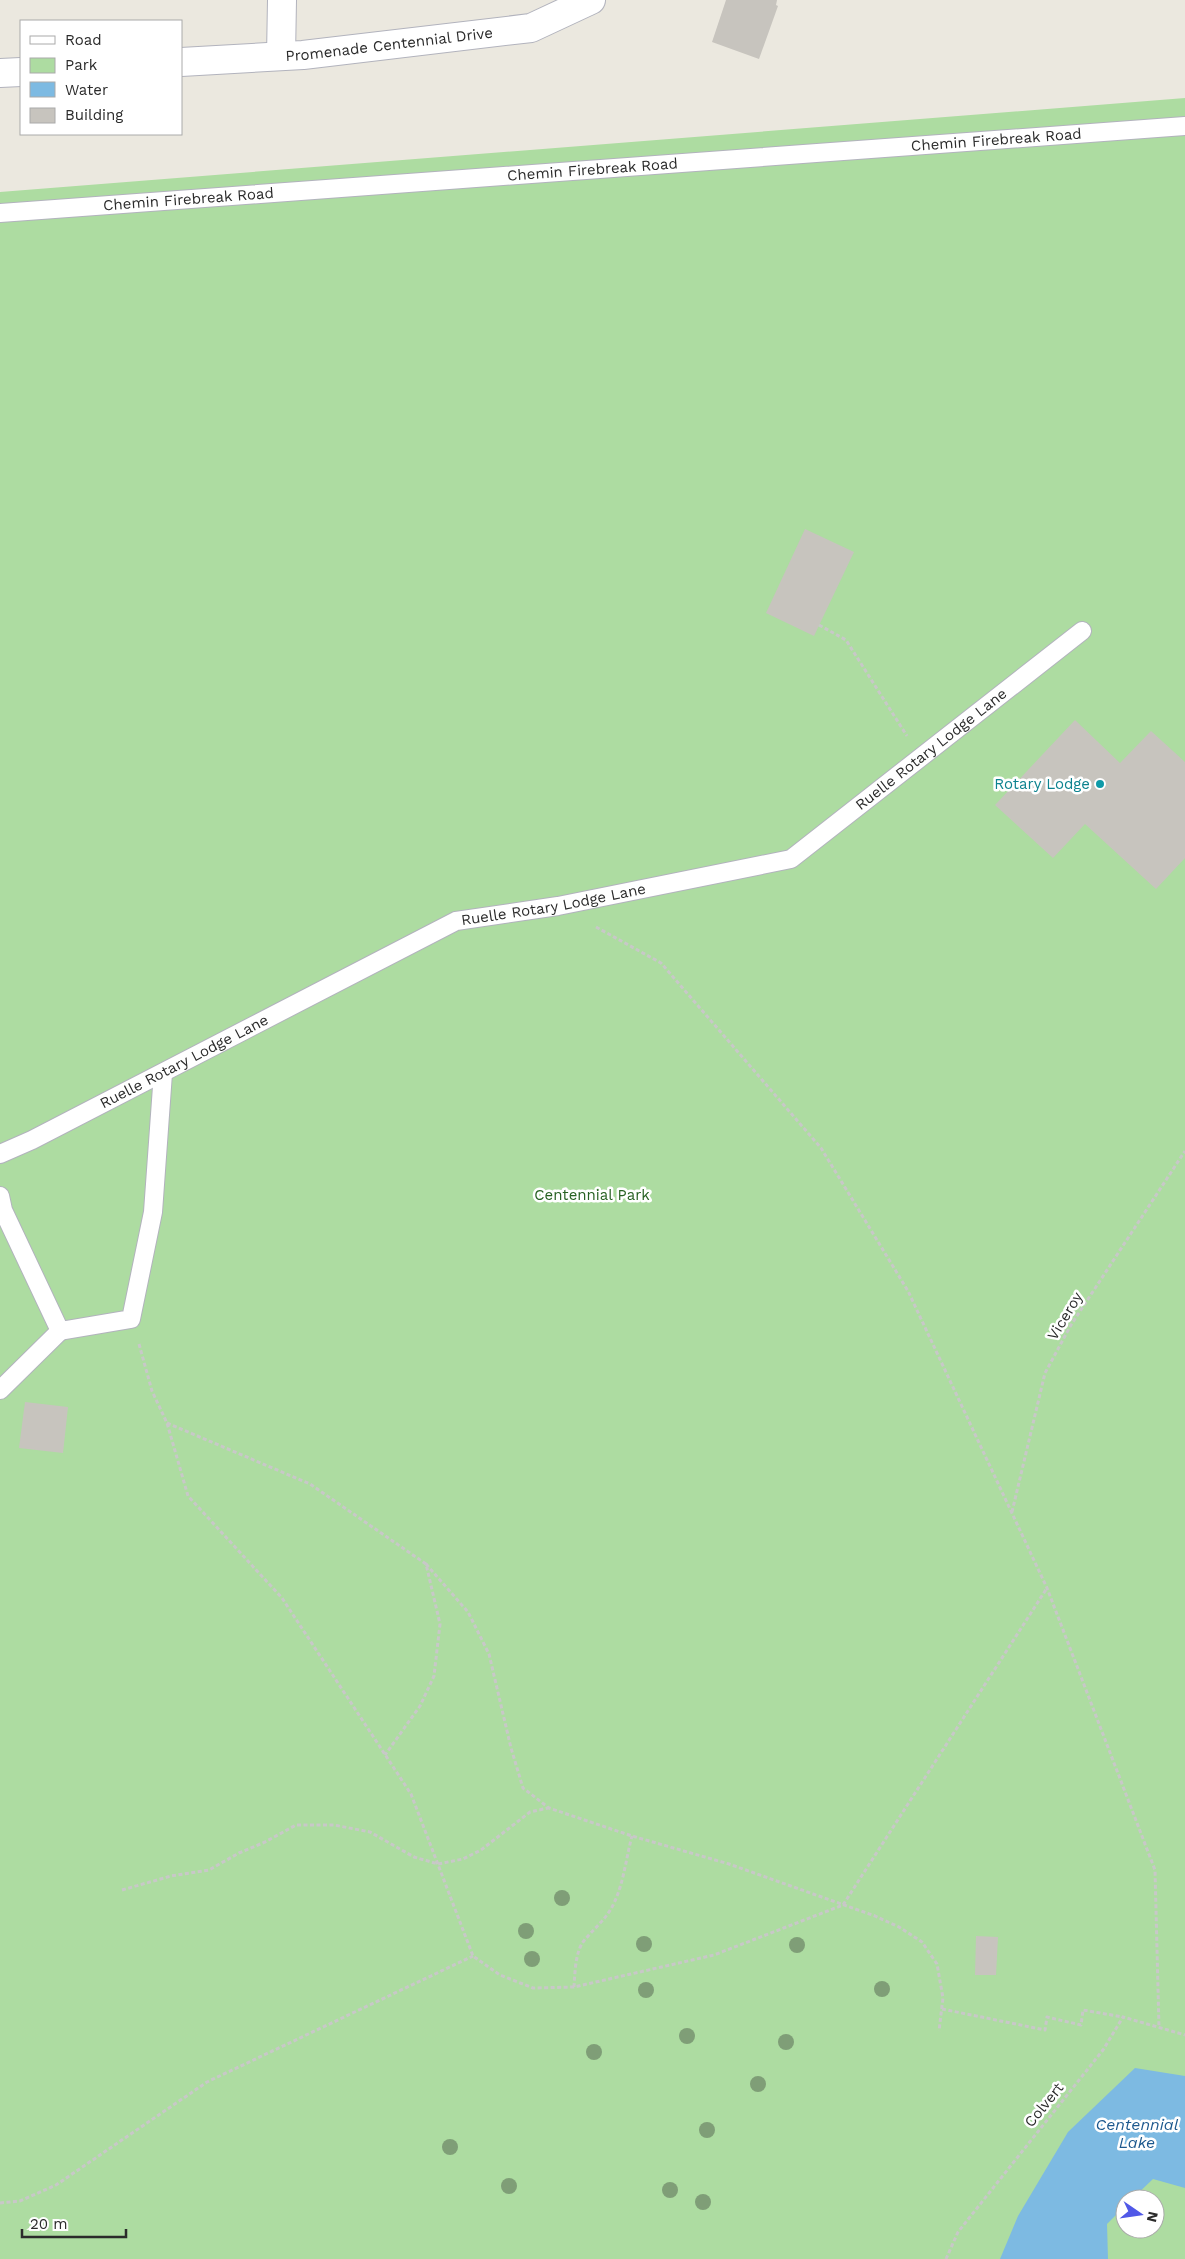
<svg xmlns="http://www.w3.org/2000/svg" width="1185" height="2259" font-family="'Work Sans',sans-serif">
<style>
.green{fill:#addca1;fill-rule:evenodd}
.water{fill:#7dbae2}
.building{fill:#c7c4be}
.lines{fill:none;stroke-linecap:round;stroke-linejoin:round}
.service-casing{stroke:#b2b3bd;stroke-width:20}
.minor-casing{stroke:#b2b3bd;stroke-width:30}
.path{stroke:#c8c8c8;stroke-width:3;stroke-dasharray:4 2.5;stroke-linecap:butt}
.service{stroke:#fff;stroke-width:18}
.minor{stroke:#fff;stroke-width:28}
.tree{fill:#7f9e77}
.culture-dot{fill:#0f9aa8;stroke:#fff;stroke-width:2}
.labels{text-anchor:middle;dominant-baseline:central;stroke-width:5;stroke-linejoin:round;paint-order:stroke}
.street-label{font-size:15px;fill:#2b2b2b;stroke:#fff}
.culture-label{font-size:15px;fill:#0d838f;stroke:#fff;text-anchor:end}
.park-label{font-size:15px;fill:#276122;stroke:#fff}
.water-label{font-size:16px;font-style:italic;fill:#1c588e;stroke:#fff}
</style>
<rect width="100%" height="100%" fill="#ebe8df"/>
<path class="green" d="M1185 98V2259H0V192ZM1125 2199H1155V2229H1125Z"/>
<path class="water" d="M1135 2068 1185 2076V2188L1153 2179 1132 2199H1125V2206L1107 2224 1108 2259H1000L1018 2216 1068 2132Z"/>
<g class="building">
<path d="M726 0H777L776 5 778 6 759 59 712 42Z"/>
<path d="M805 529 854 552 814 636 766 613Z"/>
<path d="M1075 720 1120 763 1151 731 1185 762V858L1156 889 1085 824 1053 858 995 805Z"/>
<path d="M25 1402 68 1407 63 1453 19 1448Z"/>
<path d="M976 1936 998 1937 996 1975H975Z"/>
</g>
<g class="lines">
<g class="service-casing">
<g id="service">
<path id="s1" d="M0 213 1185 126"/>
<path id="s2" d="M0 1154 32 1140 456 921 558 906 791 859 1082 631"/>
<path d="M0 1196 3 1210 60 1331 131 1319 153 1212 163 1073"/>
<path d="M0 1390 60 1331"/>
</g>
</g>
<g class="minor-casing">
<g id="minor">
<path d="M281 56 282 0"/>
<path id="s3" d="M181 62 303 55 531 28 591 0"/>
<path d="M0 73 21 72"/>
</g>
</g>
<g class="path">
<path d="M819 625 846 640 907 736"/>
<path d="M596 927 661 963 821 1148 908 1291 1047 1588 1155 1870 1159 2028"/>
<path d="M139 1344 152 1391 167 1423 188 1496 282 1598 411 1794 473 1956 500 1975 533 1988 574 1987 714 1955 843 1905 1047 1588"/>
<path d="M167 1423 310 1484 426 1564 440 1624 434 1676 420 1706 385 1755"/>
<path d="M1012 1512 1045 1373 1071 1325 1185 1151"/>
<path d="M426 1564 468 1612 489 1654 511 1748 523 1788 549 1808 632 1836 729 1864 875 1916 899 1927 922 1942 937 1964 943 1998 939 2031"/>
<path d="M122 1890 171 1876 209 1870 239 1853 265 1842 296 1825H334L370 1832 414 1857 438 1864 463 1859 481 1850 530 1812 548 1808"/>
<path d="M574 1987C575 1973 575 1954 583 1942 593 1929 607 1919 614 1903 624 1882 626 1858 632 1836"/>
<path d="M942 2009 1045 2030 1047 2017 1081 2025 1083 2010 1123 2017"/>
<path d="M0 2203 20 2201 56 2185 207 2082 473 1956"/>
<path d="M946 2259 958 2232 1103 2050 1123 2017 1185 2035"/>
</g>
<use href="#service" class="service"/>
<use href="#minor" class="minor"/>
</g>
<g class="tree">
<circle cx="562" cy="1898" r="8"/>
<circle cx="526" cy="1931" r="8"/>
<circle cx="644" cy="1944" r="8"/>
<circle cx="797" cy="1945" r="8"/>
<circle cx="532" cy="1959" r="8"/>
<circle cx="882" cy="1989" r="8"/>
<circle cx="646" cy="1990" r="8"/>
<circle cx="687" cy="2036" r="8"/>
<circle cx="786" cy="2042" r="8"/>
<circle cx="594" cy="2052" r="8"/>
<circle cx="758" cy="2084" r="8"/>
<circle cx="707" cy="2130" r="8"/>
<circle cx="450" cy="2147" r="8"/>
<circle cx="509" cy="2186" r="8"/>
<circle cx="670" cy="2190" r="8"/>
<circle cx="703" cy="2202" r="8"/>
</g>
<circle class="culture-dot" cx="1100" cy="784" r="5"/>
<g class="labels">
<g class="street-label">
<text stroke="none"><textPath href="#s3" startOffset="209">Promenade Centennial Drive</textPath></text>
<text stroke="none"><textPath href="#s1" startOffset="999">Chemin Firebreak Road</textPath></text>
<text stroke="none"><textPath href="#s1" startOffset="594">Chemin Firebreak Road</textPath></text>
<text stroke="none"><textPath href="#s1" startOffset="189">Chemin Firebreak Road</textPath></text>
<text stroke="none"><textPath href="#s2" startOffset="1031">Ruelle Rotary Lodge Lane</textPath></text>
<text stroke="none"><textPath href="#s2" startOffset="611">Ruelle Rotary Lodge Lane</textPath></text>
<text stroke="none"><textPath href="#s2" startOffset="206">Ruelle Rotary Lodge Lane</textPath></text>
<text transform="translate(1065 1316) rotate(-59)">Viceroy</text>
<text transform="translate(1044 2105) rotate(-51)">Colvert</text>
</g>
<g class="culture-label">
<text x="1090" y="784">Rotary Lodge</text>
</g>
<g class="park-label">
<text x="592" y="1195">Centennial Park</text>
</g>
<g class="water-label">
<text x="1137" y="2124">Centennial<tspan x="1137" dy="18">Lake</tspan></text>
</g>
</g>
<rect x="20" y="20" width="162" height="115" fill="#ffffff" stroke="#aaaaaa"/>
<rect x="30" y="36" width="25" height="8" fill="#ffffff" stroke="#aaaaaa"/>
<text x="65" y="45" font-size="15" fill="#2b2b2b">Road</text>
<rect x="30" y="58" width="25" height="15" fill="#addca1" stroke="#aaaaaa"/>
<text x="65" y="70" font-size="15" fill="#2b2b2b">Park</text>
<rect x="30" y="82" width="25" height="15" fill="#7dbae2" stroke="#aaaaaa"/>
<text x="65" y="95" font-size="15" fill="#2b2b2b">Water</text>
<rect x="30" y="108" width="25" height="15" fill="#c7c4be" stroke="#aaaaaa"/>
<text x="65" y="120" font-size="15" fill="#2b2b2b">Building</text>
<g transform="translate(1140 2214) rotate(103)"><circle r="24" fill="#ffffff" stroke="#aaaaaa"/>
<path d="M0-4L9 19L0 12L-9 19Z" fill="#5058e7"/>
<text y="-8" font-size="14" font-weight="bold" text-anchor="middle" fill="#2b2b2b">N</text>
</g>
<path d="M22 2229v8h104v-8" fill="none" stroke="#2b2b2b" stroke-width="2.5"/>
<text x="30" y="2229" font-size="15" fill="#2b2b2b" stroke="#ffffff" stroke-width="4" paint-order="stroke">20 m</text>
</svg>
